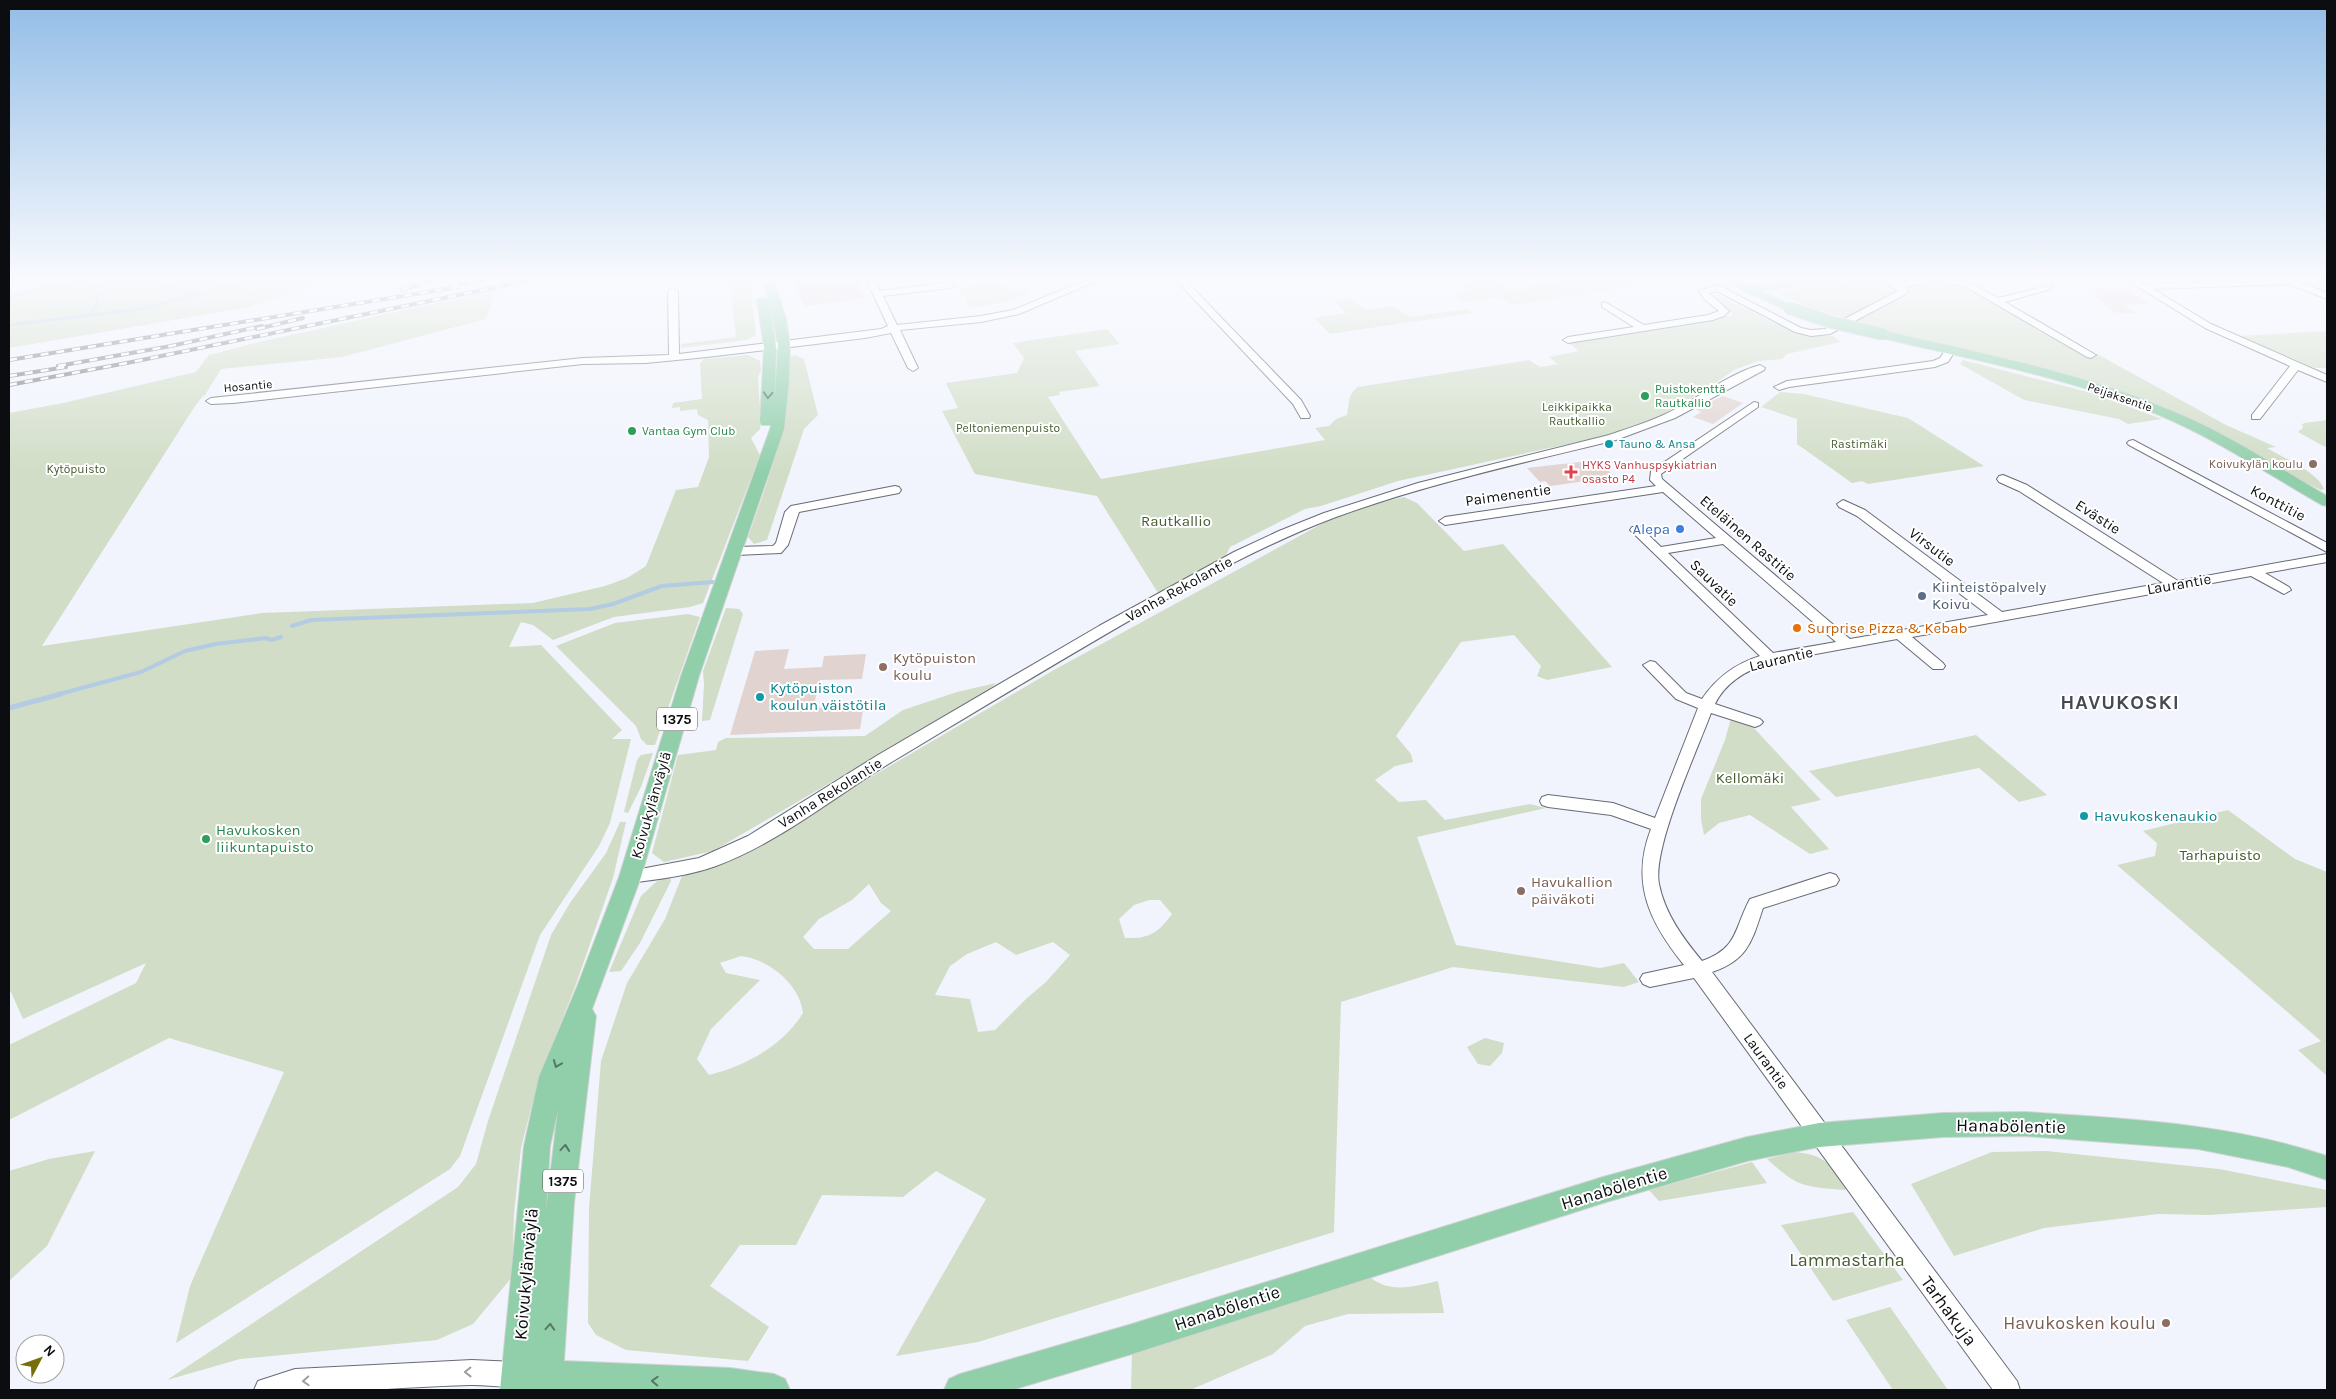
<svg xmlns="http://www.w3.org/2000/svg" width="2336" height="1399" font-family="Karla,sans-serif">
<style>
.green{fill:#d1ddc6;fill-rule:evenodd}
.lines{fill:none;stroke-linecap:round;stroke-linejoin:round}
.stream-far2{stroke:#b3cbe3;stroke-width:3}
.stream-far1{stroke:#b3cbe3;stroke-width:4}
.stream{stroke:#b3cbe3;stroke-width:5}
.building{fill:#e1d3d0}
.minor-casing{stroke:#676b74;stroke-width:2}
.major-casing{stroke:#d3d3d4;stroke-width:2}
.minor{fill:#fff;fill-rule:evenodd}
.major{fill:#91cfab;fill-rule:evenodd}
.rail-casing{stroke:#797c81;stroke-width:4}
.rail{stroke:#fff;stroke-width:2.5;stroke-dasharray:8;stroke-linecap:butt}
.major-bridge-casing{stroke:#d3d3d4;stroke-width:14;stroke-linecap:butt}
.major-bridge{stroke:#91cfab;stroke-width:12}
.oneway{stroke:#557865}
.oneway2{stroke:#9d9e9f}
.leisure-dot{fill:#2e9e5b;stroke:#fff;stroke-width:2}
.culture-dot{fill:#0f9aa8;stroke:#fff;stroke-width:2}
.education-dot{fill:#8d6e63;stroke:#fff;stroke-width:2}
.health-dot{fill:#e0444e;stroke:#fff;stroke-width:2}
.shop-dot{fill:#3f7fe0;stroke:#fff;stroke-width:2}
.service-dot{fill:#5c6f8a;stroke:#fff;stroke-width:2}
.food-dot{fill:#e8710a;stroke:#fff;stroke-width:2}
.labels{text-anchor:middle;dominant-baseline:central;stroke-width:4;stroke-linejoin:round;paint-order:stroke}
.far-street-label{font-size:12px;fill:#0b0d10;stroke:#fff}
.far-leisure-label{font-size:12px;fill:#27864d;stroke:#fff;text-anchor:start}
.far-park-label{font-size:12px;fill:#455c2f;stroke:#fff}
.far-culture-label{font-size:12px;fill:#0d838f;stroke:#fff;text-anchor:start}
.far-education-label{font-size:12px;fill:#785e54;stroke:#fff;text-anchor:end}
.far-health-label{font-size:12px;fill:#be3a42;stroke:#fff;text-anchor:start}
.shield{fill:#fff;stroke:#545658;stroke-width:1}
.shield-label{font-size:14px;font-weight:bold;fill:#0b0d10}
.street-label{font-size:15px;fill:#0b0d10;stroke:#fff}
.park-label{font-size:15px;fill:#455c2f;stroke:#fff}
.shop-label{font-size:15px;fill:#366cbe;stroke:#fff;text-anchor:end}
.service-label{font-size:15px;fill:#4e5e75;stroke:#fff;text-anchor:start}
.food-label{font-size:15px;fill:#c56008;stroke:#fff;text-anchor:start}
.education-label{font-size:15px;fill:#785e54;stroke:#fff;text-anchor:start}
.culture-label{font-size:15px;fill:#0d838f;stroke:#fff;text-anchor:start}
.leisure-label{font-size:15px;fill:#27864d;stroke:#fff;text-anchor:start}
.near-street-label{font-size:18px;fill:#0b0d10;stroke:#fff}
.near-park-label{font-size:18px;fill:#455c2f;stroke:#fff}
.near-education-label{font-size:18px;fill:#785e54;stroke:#fff;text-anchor:end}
.district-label{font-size:20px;font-weight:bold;letter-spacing:1px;fill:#464952;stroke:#fff}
</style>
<rect width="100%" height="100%" fill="#f1f4fd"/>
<g class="green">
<path d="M88 277H343L245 308 9 348V293Z"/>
<path d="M729 277H749L756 335 747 340 681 348V344L736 337Z"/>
<path d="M1551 277H1577L1581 279 1621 277 1636 286 1513 305 1500 297 1464 302 1454 295 1464 292 1468 289 1455 283 1490 278 1510 289 1559 282Z"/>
<path d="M1870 278C1880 279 1893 282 1898 291L1845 318 1811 308 1781 295 1782 292 1789 289Z"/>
<path d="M1932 279 1959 282 2088 355 2097 354 2226 425 2276 447 2267 448C2282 457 2318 472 2324 489L2321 490 2299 480 2138 399 1850 324 1909 294 1910 287Z"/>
<path d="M993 282 1031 293 1010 301 970 308 958 287Z"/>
<path d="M495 290 486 319 342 357 221 369 205 395 203 396 195 406 42 646 262 613 533 603 605 586 627 578 646 566 676 490 698 487 709 457 708 420 698 415 697 409 680 411V407L672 408 673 403 702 399 700 363 704 359 748 355 760 361 761 370 758 377 761 423 760 429 751 438 760 455 703 603 690 607 614 617 553 640 533 625 521 622 509 647 541 645 622 730 612 739H631L610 823 599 846 540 935 460 1156 450 1169 176 1343 190 1286 284 1072 169 1038 9 1120V1045L136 983 146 963 23 1019 11 992 9 993V413L63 403 196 372 209 355 259 342Z"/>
<path d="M1714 295H1719C1758 314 1789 336 1833 336L1840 342 1787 354 1782 359 1758 361 1734 370 1710 387 1665 413 1632 427 1605 436 1398 481 1321 506 1305 509 1230 547 1226 555 1158 593 1097 496 975 474 942 411 958 408 946 383 1017 373 1024 358 1013 343 1107 329 1120 344 1075 351 1100 386 1059 392 1060 395 1048 397 1101 479 1325 440 1315 428 1329 426 1336 419 1347 415C1349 404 1348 393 1358 387L1529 360 1540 367 1558 364 1549 357 1579 351 1567 342 1733 315Z"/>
<path d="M1351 298 1366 310 1395 306 1409 317 1467 309 1472 313 1330 334 1314 318 1346 313 1334 301Z"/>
<path d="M2327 331V368H2315L2237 336Z"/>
<path d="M795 355 804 359 818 415 804 429 767 540 754 544 748 537C769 478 791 420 789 357Z"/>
<path d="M1963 360 2088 392 2162 419 2128 424 2119 419 2024 400 1960 364Z"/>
<path d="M1780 392 1804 394 1908 418 1984 466 1868 484 1862 481 1852 483 1797 444V419L1761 407Z"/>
<path d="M2327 420V448L2298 432 2303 428 2302 424 2305 423Z"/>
<path d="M1404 497 1417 503 1464 551 1503 544 1612 667 1547 680 1537 676 1541 666 1514 635 1461 642 1396 736 1411 754 1413 762 1395 766 1375 780 1399 802 1426 800 1445 820 1530 804 1546 808 1417 837 1456 945 1600 968 1624 963 1639 982 1624 987 1453 967 1341 1002 1334 1232 978 1342 896 1356 986 1199 936 1171 903 1197 822 1195 796 1245H740L710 1286 769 1327 748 1361 626 1350 596 1335 588 1323 589 1208 601 1061 627 983 665 919 682 876 830 801 1054 670 1327 521 1366 506ZM869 884 881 903 891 911 848 949H814L803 937 819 919 852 900ZM1149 900H1160L1172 914C1158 933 1149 939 1125 938L1119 919 1134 905ZM996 942 1016 955 1053 942 1070 955 1046 982 1027 998 995 1030 978 1032 970 999 935 995 950 966 967 954ZM741 956C768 959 800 984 803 1013 783 1046 745 1066 709 1075L697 1059 711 1029 760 980 726 973 720 963Z"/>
<path d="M726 608 739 609 743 614 710 720 702 721 704 684 703 671Z"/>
<path d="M688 614 700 617 655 745H647L641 739 636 726 556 646 615 623Z"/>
<path d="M996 683 988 691 713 851 664 862 652 853 678 755 716 750 718 742 726 738 865 736 903 710 957 692Z"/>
<path d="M1731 718 1752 726 1821 800 1791 807 1829 849 1810 854 1750 815 1719 823 1704 835 1701 819V799L1725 740Z"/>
<path d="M1976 735 2047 795 2019 802 1979 768 1836 797 1809 771Z"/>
<path d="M653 753 641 787 628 813 624 812 637 760 641 755Z"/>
<path d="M2228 810 2295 859 2327 872V1076L2298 1050 2321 1041 2117 865 2155 856 2157 843 2143 831Z"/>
<path d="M620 822H626L613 878 575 987 539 1077 521 1148 514 1213 512 1277 473 1324 437 1340 240 1359 167 1380 458 1187 476 1164 488 1121 551 935 570 903 606 853Z"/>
<path d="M667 876H670L671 881 640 943 621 971 609 972 641 896 656 882Z"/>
<path d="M1485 1038 1504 1043 1502 1053 1490 1066 1478 1064 1467 1047Z"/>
<path d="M95 1151 47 1246 9 1281V1171L49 1159Z"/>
<path d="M2046 1151 2219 1169 2327 1190V1207L2209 1215 2158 1214 2044 1228 1954 1256 1911 1184 1992 1152Z"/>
<path d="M1794 1152C1823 1154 1833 1165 1848 1187L1845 1190C1803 1186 1799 1188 1767 1159Z"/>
<path d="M1752 1162 1767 1183 1659 1201 1649 1190Z"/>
<path d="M1853 1212 1903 1280 1833 1301 1781 1225Z"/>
<path d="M1371 1278C1392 1294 1415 1286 1438 1281L1444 1313 1348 1314 1305 1326 1273 1354 1190 1390H1131L1132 1353Z"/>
<path d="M1890 1307 1948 1390H1893L1846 1320Z"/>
</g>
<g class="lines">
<g class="stream-far2">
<path d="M193 277 175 282 167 287 185 293 195 292 198 295"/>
<path d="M234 277 249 279"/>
<path d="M9 296C40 289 71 279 103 286L104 290 96 298 98 303 89 315"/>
<path d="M9 325 141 309 266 277"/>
</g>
<g class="stream-far1">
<path d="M292 626 311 620 590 609 613 604 662 586 713 582"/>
<path d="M56 695 141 672 185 651 216 644 266 638 272 640 281 637"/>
</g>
<path class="stream" d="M9 708 61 694"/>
</g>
<g class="building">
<path d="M794 277H856L865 298 805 306 801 297H798L794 287 798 286Z"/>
<path d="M2092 287 2127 290 2150 304 2124 305 2135 313H2116L2094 296 2098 292Z"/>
<path d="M1723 396 1743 403 1713 424 1693 417 1701 412 1695 409Z"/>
<path d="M1597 460 1615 477 1550 486 1545 481 1540 482 1527 468Z"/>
<path d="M789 649 784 669 822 667 824 656 866 654 862 679 820 680 813 708 864 705 860 729 730 735 755 651Z"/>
</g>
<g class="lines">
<g class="minor-casing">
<g id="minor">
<path d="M865 277H873L880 291 951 282 955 285 951 288 883 296 897 325 981 316 1013 310 1094 277H1106L1019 314 981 322 900 330 918 368 913 371 908 368 891 333 865 338 707 357 646 363 583 364 233 403 211 404 206 401 211 398 583 358 669 355 668 291 673 288 678 291 679 354 881 329 888 326Z"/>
<path d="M1173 277H1182L1301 400 1310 416 1309 418H1301L1293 404Z"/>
<path d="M1878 277C1888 277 1893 282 1900 282 1909 282 1918 279 1927 277 1955 273 1975 285 1998 298L2051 285V289L2005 302 2096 355 2091 358 2087 357 1966 287 1940 281 1906 287 1908 289 1906 294 1830 334 1811 336 1795 332 1717 291 1709 293 1729 311 1724 316 1713 320 1568 343 1563 340 1568 337 1634 327 1602 307V303L1605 302 1644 325 1708 315 1719 311 1704 299 1699 291 1718 285 1801 328 1811 330 1825 329 1898 291Z"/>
<path d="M2122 277H2132L2144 284 2290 278 2327 293V299L2289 284 2153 289 2211 324 2327 375V382L2298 370 2260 419H2252V415L2290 366 2205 328Z"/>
<path d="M1950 348 1955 351 1948 362 1935 367 1789 387 1779 390 1774 387 1787 381 1933 361 1940 358 1946 349Z"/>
<path d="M1760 365 1765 368 1764 370 1675 418 1616 440C1522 463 1427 484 1336 517 1288 535 1242 558 1197 582 1095 639 995 700 895 760 836 795 781 842 716 866 688 876 659 879 630 883L624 882 621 877 624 872 630 871 699 858 748 836 878 755 1099 626 1234 552 1279 531 1324 513 1418 483 1609 435C1632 427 1656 420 1677 408 1704 394 1731 373 1760 365Z"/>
<path d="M1754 402 1758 403V407L1661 474 1662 479 1850 639 1988 615 1857 516 1839 507 1837 504 1843 500 1865 510 2002 612 2163 583 2019 491 1999 482 1997 479 1999 476 2003 475 2027 485 2178 581 2327 554V562L2265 573 2289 587 2291 590 2284 594 2251 576 1912 637 1943 663 1945 666 1943 669H1933L1897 639 1772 662C1749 669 1726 681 1715 704L1760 719 1763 722 1760 725 1755 727 1711 713C1697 751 1652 848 1659 884 1665 914 1683 938 1702 961 1739 948 1734 928 1750 899L1830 873 1836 875 1839 880 1836 885 1763 908C1752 941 1748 960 1712 972L2017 1381 2020 1390H1993L1694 978 1650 987 1643 984 1640 979 1643 974 1684 965C1650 923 1630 883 1651 829L1611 815 1548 807 1542 805 1540 801 1542 797 1548 795 1613 803 1655 818 1698 708 1676 699 1643 665 1650 661 1655 662 1686 693 1702 699C1717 677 1735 664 1760 656L1630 530 1632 527H1640L1661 547 1716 538 1663 492 1445 525 1439 521 1445 517 1656 486 1650 480 1651 471ZM1723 544 1836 642 1773 653 1668 553Z"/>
<path d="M2133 440 2327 543V552L2129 445 2127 443 2129 441Z"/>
<path d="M895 486 899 487 901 490 899 493 799 512 788 545 781 553 736 555 730 551 736 547 773 546 776 543 785 512 791 506Z"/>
<path d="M472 1360 517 1362 526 1365 529 1374 526 1383C508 1390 488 1384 469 1385 398 1387 325 1395 254 1390L258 1381 295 1369Z"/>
</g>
</g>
<g class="major-casing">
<g id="major">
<path d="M761 277H773L786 319 790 344 789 381 784 429 699 676 641 877 592 1009 596 1016 574 1203 564 1361 730 1368 774 1374 785 1379 790 1390H500L524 1146 539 1077 577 987 619 877 681 676 770 429 771 425H762L760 422 764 347 757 300 763 297 769 300ZM769 301 778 344 775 398 776 347ZM558 1110 546 1210 550 1146Z"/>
<path d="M1719 277H1734L1751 285 1814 277H1845L1839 280 1762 291 1793 306 1795 308 1793 310 1789 311 1744 291Z"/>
<path d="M1882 330C1978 353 2076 371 2167 409 2224 431 2275 466 2327 496V506L2322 505C2268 474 2216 439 2159 415 2069 377 1972 360 1878 337L1876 334Z"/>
<path d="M2025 1112C2128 1119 2228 1123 2327 1156V1180L2288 1167 2198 1149 2025 1136 1943 1137 1819 1147 1747 1161 1603 1203 1132 1354 1012 1390H944L949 1379 960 1374 1132 1324 1603 1177 1747 1137 1819 1123 1943 1113Z"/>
</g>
</g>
<use href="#minor" class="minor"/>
<use href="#major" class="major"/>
<g class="rail-casing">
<g id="rail">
<path d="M451 285 501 277"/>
<path d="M402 290 442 277"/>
<path d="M257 329 303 318"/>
<path d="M9 360 458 287"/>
<path d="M58 366 171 346 262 326"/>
<path d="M9 376 66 367"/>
<path d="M9 385 132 362 546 277"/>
</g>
</g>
<use href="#rail" class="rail"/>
<g class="major-bridge-casing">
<path id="major-bridge" d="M1789 308 1831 322 1882 334"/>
</g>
<use href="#major-bridge" class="major-bridge"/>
</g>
<defs><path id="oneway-chevron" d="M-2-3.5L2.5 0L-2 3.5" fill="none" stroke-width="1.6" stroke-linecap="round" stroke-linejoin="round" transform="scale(1.25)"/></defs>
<g class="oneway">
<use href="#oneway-chevron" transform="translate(768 395) rotate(93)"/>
<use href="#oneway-chevron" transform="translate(557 1064) rotate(112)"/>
<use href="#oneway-chevron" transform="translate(565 1148) rotate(-85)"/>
<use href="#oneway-chevron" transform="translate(550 1327) rotate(-86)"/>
<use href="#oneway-chevron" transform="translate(655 1381) rotate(-178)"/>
</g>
<g class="oneway2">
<use href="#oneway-chevron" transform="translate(468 1372) rotate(179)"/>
<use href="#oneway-chevron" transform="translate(306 1381) rotate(177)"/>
</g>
<linearGradient id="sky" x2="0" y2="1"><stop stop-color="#93bde6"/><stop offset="0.59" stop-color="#f9fafe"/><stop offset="1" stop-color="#f9fafe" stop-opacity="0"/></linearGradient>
<rect width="2336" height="473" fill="url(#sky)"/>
<g class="leisure-dot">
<circle cx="1645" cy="396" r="5"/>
<circle cx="632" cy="431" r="5"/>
<circle cx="206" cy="839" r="5"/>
</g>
<g class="culture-dot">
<circle cx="1609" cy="444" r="5"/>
<circle cx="760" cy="697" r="5"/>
<circle cx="2084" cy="816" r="5"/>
</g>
<g class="education-dot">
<circle cx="2313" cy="464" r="5"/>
<circle cx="883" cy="667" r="5"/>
<circle cx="1521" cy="891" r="5"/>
<circle cx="2166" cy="1323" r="5"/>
</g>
<path class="health-dot" d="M1568.5 464.5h5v5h5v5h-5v5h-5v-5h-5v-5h5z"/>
<circle class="shop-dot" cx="1680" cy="529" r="5"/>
<circle class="service-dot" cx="1922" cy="596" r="5"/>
<circle class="food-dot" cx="1797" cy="628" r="5"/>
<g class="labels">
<g class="far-street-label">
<text transform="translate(248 386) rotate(-5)">Hosantie</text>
<text transform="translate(2120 397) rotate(19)">Peijaksentie</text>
</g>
<g class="far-leisure-label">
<text x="1655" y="389">Puistokenttä<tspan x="1655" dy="14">Rautkallio</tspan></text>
<text x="642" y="431">Vantaa Gym Club</text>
</g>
<g class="far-park-label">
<text x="1577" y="407">Leikkipaikka<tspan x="1577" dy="14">Rautkallio</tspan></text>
<text x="1008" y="428">Peltoniemenpuisto</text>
<text x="1859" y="444">Rastimäki</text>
<text x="76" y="469">Kytöpuisto</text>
</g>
<g class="far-culture-label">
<text x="1619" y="444">Tauno &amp; Ansa</text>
</g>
<g class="far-education-label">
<text x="2303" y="464">Koivukylän koulu</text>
</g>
<g class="far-health-label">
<text x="1582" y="465">HYKS Vanhuspsykiatrian<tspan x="1582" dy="14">osasto P4</tspan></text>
</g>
<g class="shield">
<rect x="657" y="707.5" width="40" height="23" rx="4"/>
<rect x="543" y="1169.5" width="40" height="23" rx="4"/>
</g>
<g class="shield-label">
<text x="677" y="719">1375</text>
<text x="563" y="1181">1375</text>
</g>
<g class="street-label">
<text transform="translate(1508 495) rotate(-8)">Paimenentie</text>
<text transform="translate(2278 503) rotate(28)">Konttitie</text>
<text transform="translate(2098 517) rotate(33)">Evästie</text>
<text transform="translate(1748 538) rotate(41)">Eteläinen Rastitie</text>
<text transform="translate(1932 547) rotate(37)">Virsutie</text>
<text transform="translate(1714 583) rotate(44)">Sauvatie</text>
<text transform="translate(2179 584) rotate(-10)">Laurantie</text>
<text transform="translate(1179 589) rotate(-29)">Vanha Rekolantie</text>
<text transform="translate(1781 659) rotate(-13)">Laurantie</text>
<text transform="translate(830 793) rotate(-32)">Vanha Rekolantie</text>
<text transform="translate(651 805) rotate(-74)">Koivukylänväylä</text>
<text transform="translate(1766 1061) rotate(54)">Laurantie</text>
</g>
<g class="park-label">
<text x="1176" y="521">Rautkallio</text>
<text x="1750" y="778">Kellomäki</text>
<text x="2220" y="855">Tarhapuisto</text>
</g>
<g class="shop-label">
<text x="1670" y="529">Alepa</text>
</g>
<g class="service-label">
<text x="1932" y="587">Kiinteistöpalvely<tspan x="1932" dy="17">Koivu</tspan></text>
</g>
<g class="food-label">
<text x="1807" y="628">Surprise Pizza &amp; Kebab</text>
</g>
<g class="education-label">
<text x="893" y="658">Kytöpuiston<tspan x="893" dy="17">koulu</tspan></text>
<text x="1531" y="882">Havukallion<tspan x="1531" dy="17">päiväkoti</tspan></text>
</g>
<g class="culture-label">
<text x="770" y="688">Kytöpuiston<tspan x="770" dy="17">koulun väistötila</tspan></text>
<text x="2094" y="816">Havukoskenaukio</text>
</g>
<g class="leisure-label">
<text x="216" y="830">Havukosken<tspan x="216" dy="17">liikuntapuisto</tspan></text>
</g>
<g class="near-street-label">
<text transform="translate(2011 1126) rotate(1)">Hanabölentie</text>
<text transform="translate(1614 1188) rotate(-17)">Hanabölentie</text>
<text transform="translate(526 1274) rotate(-85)">Koivukylänväylä</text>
<text transform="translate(1227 1308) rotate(-18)">Hanabölentie</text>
<text transform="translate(1949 1311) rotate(54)">Tarhakuja</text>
</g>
<g class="near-park-label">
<text x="1847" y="1260">Lammastarha</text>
</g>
<g class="near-education-label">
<text x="2156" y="1323">Havukosken koulu</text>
</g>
<g class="district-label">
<text x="2120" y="702">HAVUKOSKI</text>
</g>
</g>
<rect width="2336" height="1399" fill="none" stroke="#0b0d10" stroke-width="20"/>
<g transform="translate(40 1359) rotate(49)"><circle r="24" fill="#ffffff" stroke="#9d9e9f"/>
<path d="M0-4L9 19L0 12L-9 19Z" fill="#776e0c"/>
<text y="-8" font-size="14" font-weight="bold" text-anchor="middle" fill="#0b0d10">N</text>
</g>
</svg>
